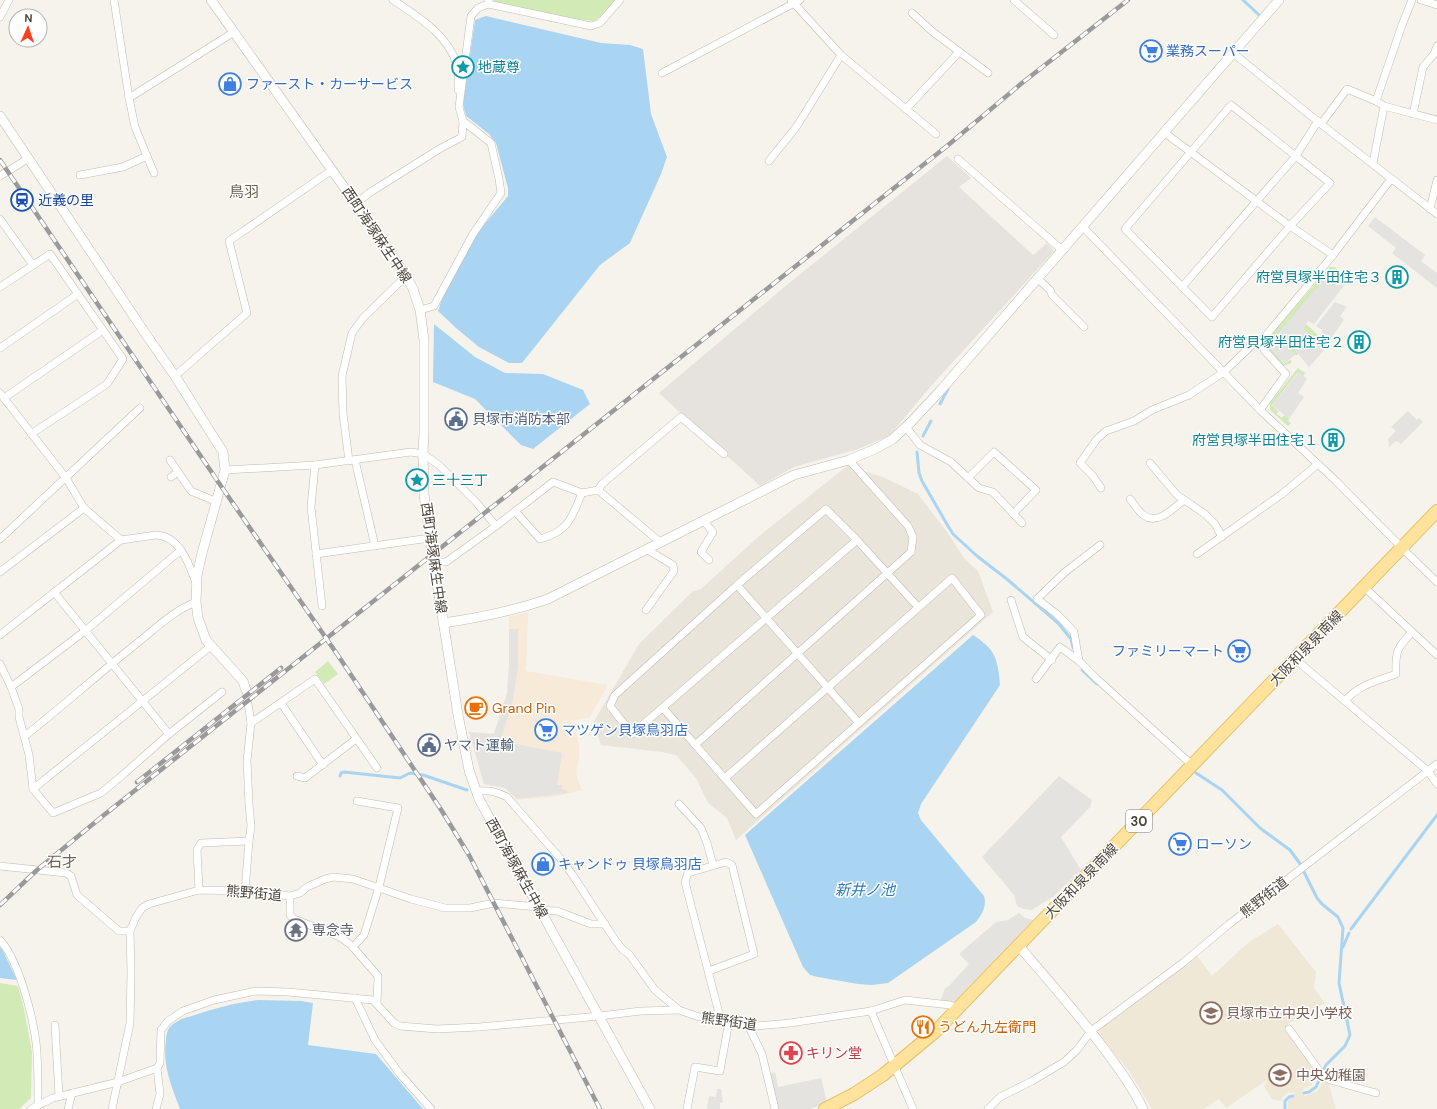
<svg xmlns="http://www.w3.org/2000/svg" width="1437" height="1109" font-family="'DM Sans','Noto Sans JP',sans-serif">
<style>
.residential{fill:#eae5da}
.commercial{fill:#f7ead8}
.industrial{fill:#e6e2dd}
.education{fill:#efe8d6}
.green{fill:#d2eab5}
.parking{fill:#e5e3e0}
.water{fill:#a9d4f2}
.lines{fill:none;stroke-linecap:round;stroke-linejoin:round}
.stream{stroke:#a9d4f2;stroke-width:3}
.minor-casing{stroke:#c2bbae;stroke-width:8}
.tertiary-casing{stroke:#c2bbae;stroke-width:10}
.primary-casing{stroke:#e6c16a;stroke-width:14}
.minor{stroke:#fff;stroke-width:7}
.tertiary{stroke:#fff;stroke-width:9}
.primary{stroke:#ffe39c;stroke-width:12}
.rail-casing{stroke:#9a9a9a;stroke-width:4.5}
.rail{stroke:#fff;stroke-width:3;stroke-dasharray:9;stroke-linecap:butt}
.labels{text-anchor:middle;dominant-baseline:central;stroke-width:3;stroke-linejoin:round;paint-order:stroke}
.shield{fill:#fff;stroke:#817c74;stroke-width:1}
.shield-label{font-size:13px;font-weight:bold;fill:#4b4439}
.shop-label{font-size:14px;fill:#366cbe;stroke:#fff;text-anchor:start}
.culture-label{font-size:14px;fill:#0d838f;stroke:#fff;text-anchor:end}
.transit-label{font-size:14px;fill:#164399;stroke:#fff;text-anchor:start}
.street-label{font-size:14px;fill:#4b4439;stroke:#fff}
.service-label{font-size:14px;fill:#4e5e75;stroke:#fff;text-anchor:start}
.food-label{font-size:14px;fill:#c56008;stroke:#fff;text-anchor:start}
.worship-label{font-size:14px;fill:#5b616d;stroke:#fff;text-anchor:start}
.education-label{font-size:14px;fill:#785e54;stroke:#fff;text-anchor:start}
.health-label{font-size:14px;fill:#be3a42;stroke:#fff;text-anchor:start}
.neighbourhood-label{font-size:15px;fill:#6e6250;stroke:#fff}
.water-label{font-size:15px;font-style:italic;fill:#2e7ab2;stroke:#fff}
</style>
<rect width="100%" height="100%" fill="#f6f3ec"/>
<path class="residential" d="M847 466 883 477 918 494 947 532 964 558 978 571 993 612 736 840 727 818 708 803 696 778 676 755 662 752 601 745 593 723 639 644 693 591 701 589 758 537Z"/>
<path class="commercial" d="M528 612 526 671 608 685 589 718 580 719 572 721 579 745V759L576 770 577 778 582 790 553 797 516 800 505 788 484 784 469 732 494 734 507 693 509 665V617Z"/>
<path class="industrial" d="M947 156 971 178 959 187 1033 255 1047 243 1054 251 931 386 889 436 858 449 794 467 760 486 659 393 788 284Z"/>
<path class="education" d="M1278 924 1316 972 1314 988 1325 1003 1289 1023 1284 1029 1316 1071 1312 1085 1302 1090 1304 1096 1310 1094 1317 1091 1321 1086 1322 1080 1329 1085 1336 1109H1288V1101L1289 1099 1295 1097 1294 1092 1287 1093 1282 1098 1281 1101 1272 1099 1264 1086 1267 1080 1226 1108 1219 1099 1203 1109H1152L1129 1071 1099 1035 1098 1026 1195 953 1212 976 1249 942Z"/>
<g class="green">
<path d="M494 0H616L600 17 594 21 576 19 500 3 493 1Z"/>
<path d="M1330 267H1335L1339 271H1335L1332 270 1277 344 1271 349 1284 364 1290 360 1292 362 1291 363 1283 366C1275 357 1264 350 1268 338Z"/>
<path d="M1306 324 1319 336 1315 339 1314 338 1311 341 1307 337 1294 349 1298 354 1297 355H1295L1285 346 1286 344 1308 334 1303 329Z"/>
<path d="M1298 368 1305 373 1303 376 1298 372 1272 405 1278 411 1277 414 1282 418 1284 415 1289 419 1288 421 1291 423 1288 426 1270 410V403Z"/>
<path d="M328 661 338 674 324 684 315 672Z"/>
<path d="M0 983 18 986 24 1009 32 1052 31 1098 19 1109H0Z"/>
</g>
<g class="parking">
<path d="M1375 217 1425 255 1421 261 1437 273V288L1392 253 1396 248 1368 226Z"/>
<path d="M1332 270 1335 271H1339L1350 278 1314 324 1308 321 1303 329 1308 334 1293 349 1289 344H1286V346L1295 355 1284 364 1271 349 1277 344 1272 340Z"/>
<path d="M1335 302 1347 307 1340 316 1344 320 1331 338 1322 333V330L1316 326Z"/>
<path d="M1307 337 1311 341 1314 338 1327 347 1309 367 1294 349Z"/>
<path d="M1299 372 1307 379 1298 393 1304 397 1289 419 1272 405Z"/>
<path d="M1408 411 1417 420 1419 418 1423 422 1401 444 1396 441 1389 447 1388 439 1396 431 1391 427Z"/>
<path d="M509 629H518V667L513 700 502 735 501 741 562 753 557 785H562L561 789 567 790V793L517 799 505 788 484 784 469 732 494 734 507 693 509 665Z"/>
<path d="M1059 776 1092 800 1090 807 1061 837 1081 870 1054 896 1032 910 1024 909 1017 906 1014 895 982 857Z"/>
<path d="M1019 913 1025 918 1033 920 955 1001 951 1002 941 1000 945 988 949 986 969 964 960 955V953L996 922 1008 920Z"/>
<path d="M775 1072 778 1087 821 1078 827 1102 811 1109H778L770 1074Z"/>
<path d="M717 1089H721L723 1102 720 1103V1109H707L709 1096 716 1097Z"/>
</g>
<g class="water">
<path d="M486 16 601 43 630 45 643 49 651 114 667 157 661 174 630 243 600 265 522 363H509L479 347 456 328 438 311 444 293 478 232 508 196V188L496 143 489 134 466 116 463 104 475 20Z"/>
<path d="M434 324 475 357 505 373 543 374 583 390 590 404 533 449 521 445 475 399 433 382Z"/>
<path d="M973 635C979 639 986 644 990 649 998 658 999 674 1000 685L921 804 918 813 921 820 984 896C987 907 982 914 976 922L888 983 872 985 858 984 818 977 810 975 803 967 745 835Z"/>
<path d="M0 947 2 949 17 980 0 978Z"/>
<path d="M258 1000 301 1001 313 1003 308 1045 376 1054 423 1109H180C172 1087 162 1065 166 1041 166 1037 167 1030 170 1027 177 1019 189 1017 198 1014 219 1007 236 1003 258 1000Z"/>
</g>
<g class="lines">
<g class="stream">
<path d="M1243 0 1259 15"/>
<path d="M940 404 948 389"/>
<path d="M923 436 931 421"/>
<path d="M917 452 919 473 922 481 948 526 953 534 977 556 1008 580 1058 623 1071 639 1073 648"/>
<path d="M1082 670 1097 684"/>
<path d="M1196 773 1222 790 1260 828 1290 850 1301 865"/>
<path d="M340 776 341 773 344 772 400 778 410 773 423 775 467 790"/>
<path d="M1351 929 1437 815"/>
<path d="M1343 947 1349 933"/>
<path d="M1304 1093 1309 1092 1316 1087 1326 1065 1345 1046 1350 1035 1339 983 1343 928 1338 917 1322 904 1317 898 1304 872"/>
<path d="M1285 1109V1101L1289 1097 1293 1096"/>
</g>
<g class="minor-casing">
<g id="minor">
<path d="M114 0 129 98 135 127 154 173"/>
<path d="M393 0C419 17 453 38 458 71 458 77 458 84 458 90"/>
<path d="M791 0 841 55 936 134"/>
<path d="M1014 0 1054 35"/>
<path d="M1421 0 1437 5"/>
<path d="M488 4 591 26 600 23 620 0"/>
<path d="M912 13 933 32 988 73"/>
<path d="M0 17 9 0"/>
<path d="M1233 53 1321 124 1437 214"/>
<path d="M662 73 800 0"/>
<path d="M129 98 234 32"/>
<path d="M1376 101 1402 25 1412 0"/>
<path d="M1231 105 1330 183 1290 226 1212 317 1125 229Z"/>
<path d="M906 109 959 52"/>
<path d="M1413 114 1423 67 1434 54 1437 46"/>
<path d="M1321 124 1347 89 1376 101 1384 106 1437 120"/>
<path d="M1165 133 1290 226 1333 255"/>
<path d="M958 159 1062 250"/>
<path d="M769 161 797 126 841 55"/>
<path d="M1373 163 1384 106"/>
<path d="M80 175 123 167 147 156"/>
<path d="M0 176 29 158"/>
<path d="M356 204 369 193 441 148 462 137 463 121 459 107 471 16 478 8 488 4 489 0"/>
<path d="M1430 209 1437 180"/>
<path d="M0 219 33 265"/>
<path d="M1082 226 1260 410 1335 480 1407 553 1437 582"/>
<path d="M1037 278 1050 290 1052 295 1084 327"/>
<path d="M0 287 50 254 123 359 107 384 31 434"/>
<path d="M1182 287 1295 157 1318 121"/>
<path d="M420 310 434 306 473 234 501 193 499 179 491 143 463 121"/>
<path d="M0 348 78 294"/>
<path d="M175 376 247 313 229 241 332 170"/>
<path d="M0 393 66 478 84 508 121 540 156 535C180 536 189 564 196 583"/>
<path d="M4 398 103 330"/>
<path d="M1260 410 1286 374 1264 350 1263 339 1333 255 1391 179"/>
<path d="M906 427 920 445 951 462 979 488 993 492 1022 523"/>
<path d="M170 460 191 491 217 502"/>
<path d="M355 460 375 546"/>
<path d="M349 461 343 414 342 376 352 333 363 318 406 276"/>
<path d="M1150 463 1177 495 1205 514 1215 524 1222 537"/>
<path d="M315 465 311 507 322 606"/>
<path d="M225 470 315 465 411 452 423 454 439 465 476 502 496 526"/>
<path d="M171 477 178 472"/>
<path d="M968 478 994 452 1036 490 1013 514"/>
<path d="M1101 488 1093 476 1080 463 1097 439 1106 431 1134 421 1152 410 1189 395 1224 372 1253 344 1263 343"/>
<path d="M1130 499C1134 504 1139 513 1145 516 1158 525 1175 507 1184 500"/>
<path d="M515 511 540 539C569 531 571 519 582 493"/>
<path d="M703 520 713 532 701 552 709 560"/>
<path d="M0 539 140 408"/>
<path d="M857 540 632 734 610 706 615 695 737 585 826 509 857 540 918 607"/>
<path d="M660 542 598 490 602 484 681 417 724 454"/>
<path d="M1100 545 1064 573 1037 599 1058 615 1074 632 1079 661 1097 679 1192 765"/>
<path d="M316 554 430 538"/>
<path d="M1197 554 1282 494 1318 464"/>
<path d="M434 562H446L496 526 553 482 582 493 598 490"/>
<path d="M0 572 84 508"/>
<path d="M737 585 859 723"/>
<path d="M1364 587 1437 655"/>
<path d="M54 592 169 734"/>
<path d="M1011 600 1023 637 1052 660"/>
<path d="M646 610 674 571 673 565 646 549"/>
<path d="M0 635 121 540"/>
<path d="M1295 659 1428 771 1437 784"/>
<path d="M0 664 11 687 19 709V717L29 755 33 789 53 813 101 793 125 773 169 734 222 692"/>
<path d="M1036 679 1060 647 1079 661"/>
<path d="M11 687 85 631 181 550"/>
<path d="M1345 701C1358 685 1377 681 1396 674 1395 651 1397 648 1412 632"/>
<path d="M281 703 323 765"/>
<path d="M663 708 756 814 981 615 952 578 725 778"/>
<path d="M251 723 315 679 377 768"/>
<path d="M25 736C64 705 102 671 141 640 158 626 175 610 196 602"/>
<path d="M695 745 911 552 913 537 908 526 849 460"/>
<path d="M297 776 305 778 356 739"/>
<path d="M33 789 211 646"/>
<path d="M476 791C488 790 496 791 507 797L560 858 572 874 615 940 623 950 629 954 655 990 679 1010 699 1017H720L736 1024 757 1026 790 1023 871 1011 905 1000 950 1005 958 1008"/>
<path d="M679 804 701 828 707 843 713 865"/>
<path d="M0 866 66 873 71 876 77 895 119 931H130"/>
<path d="M199 890 197 850 201 843 249 841"/>
<path d="M245 891 249 841 251 826 249 804 247 761 251 723 246 690"/>
<path d="M290 896V915L294 919 340 937 351 945 378 976 377 1003"/>
<path d="M540 910 557 911 591 924H605"/>
<path d="M0 940C20 962 35 1023 37 1053 38 1070 38 1088 38 1105"/>
<path d="M353 947 364 935 379 887 398 808 357 801"/>
<path d="M709 971 754 954 732 865 726 862 688 873 685 882 720 1017"/>
<path d="M355 998 375 1040 400 1074 431 1109"/>
<path d="M871 1011 913 1109"/>
<path d="M55 1025 59 1096"/>
<path d="M748 1025 762 1054 775 1109"/>
<path d="M1289 1029 1321 1073 1330 1080 1376 1093"/>
<path d="M31 1109 53 1098 118 1082 157 1068 160 1063 161 1030 168 1021 183 1011 214 1000 256 991 288 992 373 1000 394 1023 400 1026 437 1029 479 1027 600 1016 641 1011 679 1010"/>
<path d="M68 1109 72 1093"/>
<path d="M112 1109 130 1023 131 972 130 931 136 917 142 908 149 904 199 890 245 891 290 896 300 893 307 887 325 879 333 877 353 879 411 899 445 908H470L494 903 538 907"/>
<path d="M156 1109 160 1094 157 1068"/>
<path d="M687 1109 695 1067 720 1071 729 1021"/>
<path d="M988 1109 1000 1097 1032 1081 1064 1062 1077 1050 1091 1031 1184 962 1228 925 1437 764"/>
</g>
</g>
<g class="tertiary-casing">
<g id="tertiary">
<path d="M211 0 381 239 406 276 413 289 420 310 424 340V433L423 454 424 494 430 538 458 715 469 770 479 799 650 1109"/>
<path d="M0 116 147 336 175 376 223 452 225 470 201 557 197 576 196 602 198 618 206 640 243 681 246 690"/>
<path d="M443 623C479 618 513 611 548 599L794 475 849 460 875 449 893 439 911 422 940 391 1279 0"/>
<path d="M1019 946C1048 980 1078 1014 1105 1050 1119 1069 1133 1088 1143 1109"/>
</g>
</g>
<g class="primary-casing">
<path id="primary" d="M825 1109 854 1094 883 1075 936 1031 1437 511"/>
</g>
<use href="#minor" class="minor"/>
<use href="#tertiary" class="tertiary"/>
<use href="#primary" class="primary"/>
<g class="rail-casing">
<g id="rail">
<path d="M0 160 221 486 337 654 440 808 469 855 600 1109"/>
<path d="M137 782 281 668"/>
<path d="M0 905 37 870 104 815 947 146 1022 83 1128 0"/>
</g>
</g>
<use href="#rail" class="rail"/>
</g>
<defs>
<g id="supermarket-ring" transform="scale(1.15)"><circle r="9.5" fill="#fff" stroke="#3f7fe0" stroke-width="1.5"/><path d="M-6-5.5h2.5l.6 2H6L4.5 2H-2.5L-4.4-4H-6ZM-1.5 3.2a1.3 1.3 0 1 0 .1 0ZM3 3.2a1.3 1.3 0 1 0 .1 0Z" fill="#3f7fe0"/></g>
<g id="sight-ring" transform="scale(1.15)"><circle r="9.5" fill="#fff" stroke="#0f9aa8" stroke-width="1.5"/><path d="M0-6L1.8-2.2L6-1.7L2.9 1.2L3.7 5.4L0 3.3L-3.7 5.4L-2.9 1.2L-6-1.7L-1.8-2.2Z" fill="#0f9aa8"/></g>
<g id="shop-ring" transform="scale(1.15)"><circle r="9.5" fill="#fff" stroke="#3f7fe0" stroke-width="1.5"/><path d="M-5-2.5h2.3a2.7 3.5 0 0 1 5.4 0H5L5.5 6h-11ZM-1.5-2.5h3a1.5 2.3 0 0 0-3 0Z" fill="#3f7fe0"/></g>
<g id="station-ring" transform="scale(1.15)"><circle r="9.5" fill="#fff" stroke="#1a4fb4" stroke-width="1.5"/><path d="M-3-6H3Q5-6 5-4V2Q5 4 3 4L4.5 6H3L1.5 4h-3L-3 6H-4.5L-3 4Q-5 4-5 2V-4Q-5-6-3-6ZM-3.5-4v3h7v-3ZM-3.5 1v1.5H-2V1ZM2 1v1.5H3.5V1Z" fill="#1a4fb4"/></g>
<g id="building-ring" transform="scale(1.15)"><circle r="9.5" fill="#fff" stroke="#0f9aa8" stroke-width="1.5"/><path d="M-4-6H4V6H1V3H-1V6H-4ZM-2.5-4.3h1.7v1.8h-1.7ZM.8-4.3h1.7v1.8H.8ZM-2.5-1h1.7V.8h-1.7ZM.8-1h1.7V.8H.8Z" fill="#0f9aa8"/></g>
<g id="civic-ring" transform="scale(1.15)"><circle r="9.5" fill="#fff" stroke="#5c6f8a" stroke-width="1.5"/><path d="M-.6-6.5H3V-4.5H.6V-3L4-1V1h2V6H-6V1h2V-1L-.6-3ZM-1.2 2.5V6h2.4V2.5Z" fill="#5c6f8a"/></g>
<g id="cafe-ring" transform="scale(1.15)"><circle r="9.5" fill="#fff" stroke="#e8710a" stroke-width="1.5"/><path d="M-5.5-4.5H6V0H3Q3 3.5 0 3.5H-2.5Q-5.5 3.5-5.5 0ZM3-3.2v2h1.7v-2ZM-6 4.5H4V6H-6Z" fill="#e8710a"/></g>
<g id="temple-ring" transform="scale(1.15)"><circle r="9.5" fill="#fff" stroke="#6b7280" stroke-width="1.5"/><path d="M0-6L5-2H3V0L6.5 2.5H4V6H1.5V3h-3V6H-4V2.5H-6.5L-3 0V-2H-5Z" fill="#6b7280"/></g>
<g id="university-ring" transform="scale(1.15)"><circle r="9.5" fill="#fff" stroke="#8d6e63" stroke-width="1.5"/><path d="M0-5L7-2L0 1L-7-2ZM-4 1L0 2.5L4 1V4Q0 6-4 4Z" fill="#8d6e63"/></g>
<g id="restaurant-ring" transform="scale(1.15)"><circle r="9.5" fill="#fff" stroke="#e8710a" stroke-width="1.5"/><path d="M-5-6h1v4h1v-4h1v4h1v-4h1v5L-1.5 .5V6h-2V.5L-5-1ZM5-6V6H3V1.5H1.5Q1.5-4 5-6Z" fill="#e8710a"/></g>
<g id="pharmacy-ring" transform="scale(1.15)"><circle r="9.5" fill="#fff" stroke="#e0444e" stroke-width="1.5"/><path d="M-2-6h4v4h4v4h-4v4h-4v-4h-4v-4h4Z" fill="#e0444e"/></g>
<g id="school-ring" transform="scale(1.15)"><circle r="9.5" fill="#fff" stroke="#8d6e63" stroke-width="1.5"/><path d="M0-5L7-2L0 1L-7-2ZM-4 1L0 2.5L4 1V4Q0 6-4 4Z" fill="#8d6e63"/></g>
</defs>
<g fill-rule="evenodd">
<use href="#supermarket-ring" x="1151" y="51"/>
<use href="#sight-ring" x="463" y="67"/>
<use href="#shop-ring" x="230" y="84"/>
<use href="#station-ring" x="22" y="200"/>
<use href="#building-ring" x="1397" y="277"/>
<use href="#building-ring" x="1359" y="342"/>
<use href="#civic-ring" x="456" y="419"/>
<use href="#building-ring" x="1333" y="440"/>
<use href="#sight-ring" x="417" y="480"/>
<use href="#supermarket-ring" x="1239" y="651"/>
<use href="#cafe-ring" x="476" y="708"/>
<use href="#supermarket-ring" x="546" y="730"/>
<use href="#civic-ring" x="429" y="745"/>
<use href="#supermarket-ring" x="1180" y="844"/>
<use href="#shop-ring" x="543" y="864"/>
<use href="#temple-ring" x="296" y="930"/>
<use href="#university-ring" x="1211" y="1013"/>
<use href="#restaurant-ring" x="923" y="1027"/>
<use href="#pharmacy-ring" x="791" y="1053"/>
<use href="#school-ring" x="1280" y="1075"/>
</g>
<g class="labels">
<rect class="shield" x="1126" y="810" width="26" height="22" rx="3"/>
<g class="shield-label">
<text x="1139" y="821">30</text>
</g>
<g class="shop-label">
<text x="1166" y="51">業務スーパー</text>
<text x="246" y="84">ファースト・カーサービス</text>
<text x="1224" y="651" text-anchor="end">ファミリーマート</text>
<text x="562" y="730">マツゲン貝塚鳥羽店</text>
<text x="1196" y="844">ローソン</text>
<text x="558" y="864">キャンドゥ 貝塚鳥羽店</text>
</g>
<g class="culture-label">
<text x="478" y="67" text-anchor="start">地蔵尊</text>
<text x="1382" y="277">府営貝塚半田住宅３</text>
<text x="1344" y="342">府営貝塚半田住宅２</text>
<text x="1318" y="440">府営貝塚半田住宅１</text>
<text x="432" y="480" text-anchor="start">三十三丁</text>
</g>
<g class="transit-label">
<text x="38" y="200">近義の里</text>
</g>
<g class="street-label">
<text transform="translate(377 235) rotate(56)">西町海塚麻生中線</text>
<text transform="translate(434 558) rotate(82)">西町海塚麻生中線</text>
<text transform="translate(1306 648) rotate(-46)">大阪和泉泉南線</text>
<text transform="translate(517 868) rotate(61)">西町海塚麻生中線</text>
<text transform="translate(1081 881) rotate(-46)">大阪和泉泉南線</text>
<text transform="translate(254 893) rotate(5)">熊野街道</text>
<text transform="translate(1264 897) rotate(-38)">熊野街道</text>
<text transform="translate(729 1021) rotate(8)">熊野街道</text>
</g>
<g class="service-label">
<text x="472" y="419">貝塚市消防本部</text>
<text x="444" y="745">ヤマト運輸</text>
</g>
<g class="food-label">
<text x="492" y="708">Grand Pin</text>
<text x="938" y="1027">うどん九左衛門</text>
</g>
<g class="worship-label">
<text x="312" y="930">専念寺</text>
</g>
<g class="education-label">
<text x="1226" y="1013">貝塚市立中央小学校</text>
<text x="1296" y="1075">中央幼稚園</text>
</g>
<g class="health-label">
<text x="806" y="1053">キリン堂</text>
</g>
<g class="neighbourhood-label">
<text x="244" y="192">鳥羽</text>
<text x="62" y="862">石才</text>
</g>
<g class="water-label">
<text x="865" y="890">新井ノ池</text>
</g>
</g>
<g transform="translate(28 28) rotate(3)"><circle r="19" fill="#ffffff" stroke="#b7b4b0"/>
<path d="M0-3L7 15L0 10L-7 15Z" fill="#fc3f1d"/>
<text y="-6" font-size="11" font-weight="bold" text-anchor="middle" fill="#4b4439">N</text>
</g>
</svg>
